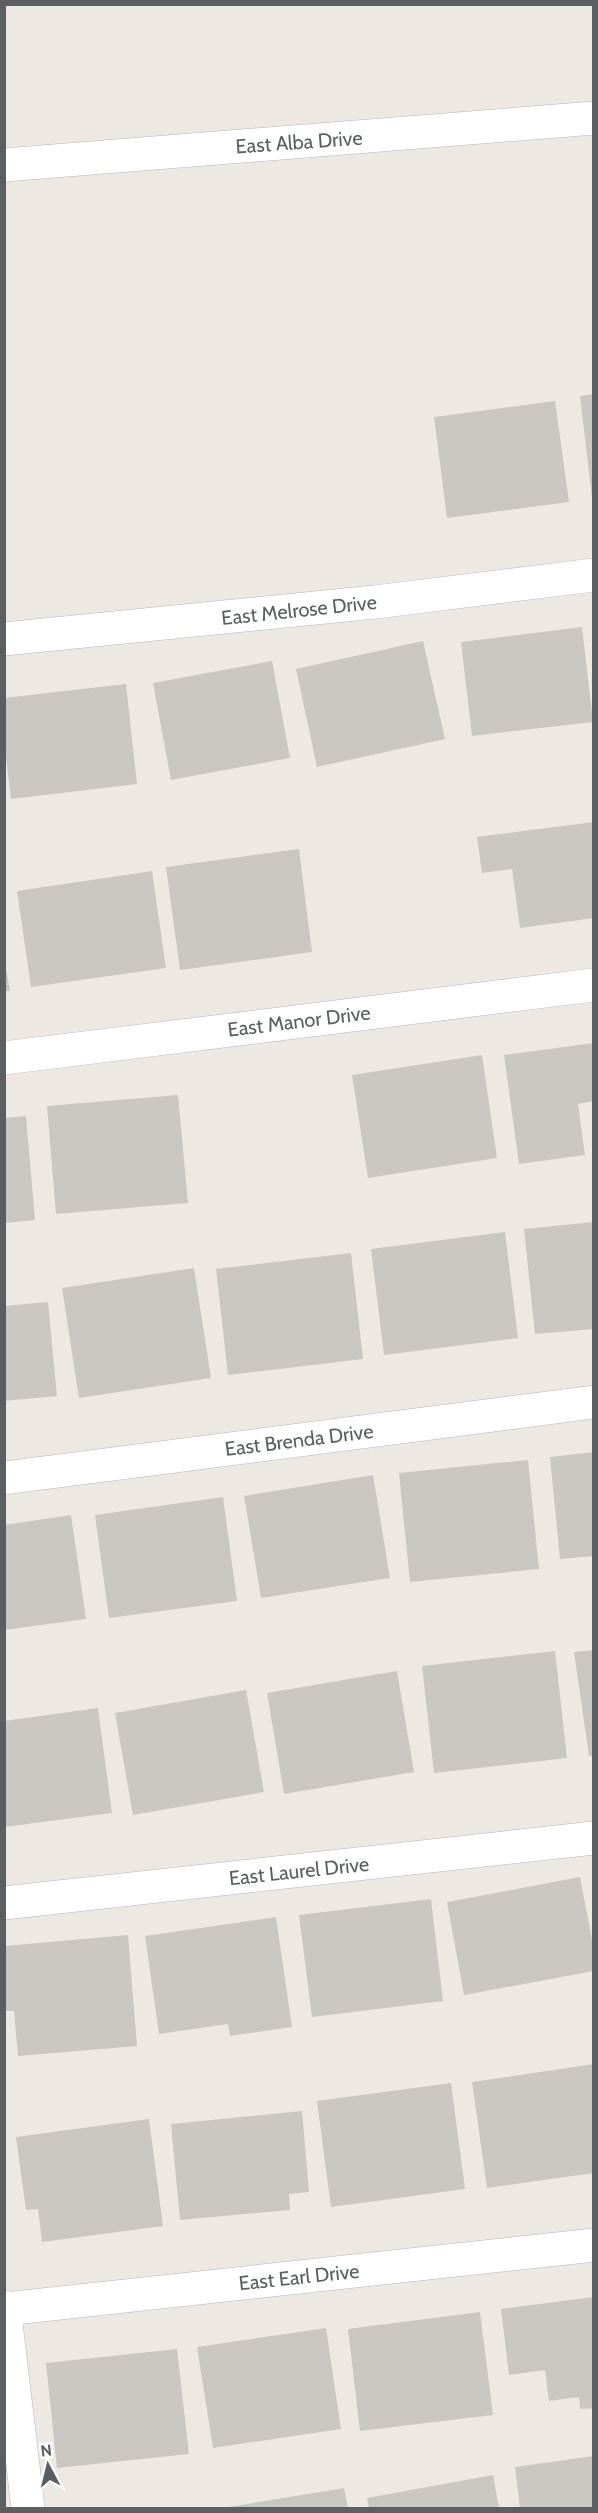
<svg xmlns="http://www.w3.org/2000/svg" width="598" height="2513" font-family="Cabin,sans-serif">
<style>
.building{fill:#cac6c2}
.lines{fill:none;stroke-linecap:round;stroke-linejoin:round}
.minor-casing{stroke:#b3b6b9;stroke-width:34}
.minor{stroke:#fff;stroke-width:33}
.labels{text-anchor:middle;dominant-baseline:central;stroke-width:4.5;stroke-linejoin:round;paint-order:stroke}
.street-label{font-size:20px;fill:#5b5f62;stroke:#fff}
</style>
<rect width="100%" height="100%" fill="#ede9e2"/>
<g class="building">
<path d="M594 394V498H592L580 396Z"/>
<path d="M555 401 569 502 447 518 434 417Z"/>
<path d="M582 627 593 722 472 736 461 642Z"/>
<path d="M423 641 445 739 317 767 296 669Z"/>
<path d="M272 661 290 758 171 780 153 683Z"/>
<path d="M126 684 137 784 11 799 4 740V698Z"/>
<path d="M594 822V918L520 928 512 869 482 873 477 837Z"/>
<path d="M299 849 312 952 180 970 166 867Z"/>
<path d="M152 871 166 968 31 987 17 891Z"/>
<path d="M4 958 10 991H4Z"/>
<path d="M594 1043V1101L578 1104 585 1155 519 1164 504 1055Z"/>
<path d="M482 1055 497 1158 368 1178 352 1075Z"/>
<path d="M178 1095 188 1203 56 1214 47 1106Z"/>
<path d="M26 1116 35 1220 4 1223V1118Z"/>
<path d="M594 1222V1329L535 1334 524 1229Z"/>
<path d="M505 1232 518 1338 384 1355 371 1249Z"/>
<path d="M351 1253 363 1359 228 1375 216 1269Z"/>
<path d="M194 1268 211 1378 79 1398 62 1288Z"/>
<path d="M48 1302 57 1396 4 1401V1306Z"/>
<path d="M594 1452V1556L560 1559 550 1457Z"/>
<path d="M528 1460 539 1569 410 1582 399 1473Z"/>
<path d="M373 1475 390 1578 261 1598 244 1496Z"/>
<path d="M223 1497 237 1601 109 1618 95 1515Z"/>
<path d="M71 1515 86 1619 4 1630V1525Z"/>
<path d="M594 1650V1755L589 1756 574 1652Z"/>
<path d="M555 1651 567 1758 434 1773 422 1666Z"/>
<path d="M397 1671 414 1772 284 1794 267 1693Z"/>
<path d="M246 1690 264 1792 133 1815 115 1713Z"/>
<path d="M98 1708 112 1813 4 1827V1721Z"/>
<path d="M580 1877 594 1950V1971L464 1995 447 1902Z"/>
<path d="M431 1899 443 2001 312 2017 299 1915Z"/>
<path d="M276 1917 292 2027 230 2036 228 2024 159 2034 145 1936Z"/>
<path d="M128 1935 137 2046 18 2056 14 2011H4V1946Z"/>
<path d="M594 2064V2173L487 2188 472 2082Z"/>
<path d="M451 2083 465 2189 331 2207 317 2101Z"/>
<path d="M302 2111 309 2192 289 2194 290 2210 180 2220 171 2124Z"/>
<path d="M149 2119 163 2226 42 2242 38 2209 26 2210 16 2137Z"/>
<path d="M594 2297V2408L580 2409 579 2397 549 2401 545 2370 509 2375 501 2309Z"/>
<path d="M480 2312 493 2415 360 2431 348 2329Z"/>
<path d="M326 2328 341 2429 213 2448 197 2347Z"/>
<path d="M177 2349 189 2454 57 2468 46 2363Z"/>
<path d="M594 2456V2508H520L515 2467Z"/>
<path d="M493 2475 499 2508H369L367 2498Z"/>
<path d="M344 2488 348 2508H229V2507Z"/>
</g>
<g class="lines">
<g class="minor-casing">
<g id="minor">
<path d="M4 165 594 118"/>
<path d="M4 639 375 602 594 575"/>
<path d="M4 1058 594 985"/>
<path d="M4 1478 594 1402"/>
<path d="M4 1903 594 1838"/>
<path d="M4 2307 28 2508"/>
<path d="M5 2309 594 2245"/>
</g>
</g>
<use href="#minor" class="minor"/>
</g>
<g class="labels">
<g class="street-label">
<text transform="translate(299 142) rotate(-4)">East Alba Drive</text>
<text transform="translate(299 610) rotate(-6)">East Melrose Drive</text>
<text transform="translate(299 1021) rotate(-7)">East Manor Drive</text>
<text transform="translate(299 1440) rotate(-7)">East Brenda Drive</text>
<text transform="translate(299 1871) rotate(-6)">East Laurel Drive</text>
<text transform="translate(299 2277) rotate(-6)">East Earl Drive</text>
</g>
</g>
<rect width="598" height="2513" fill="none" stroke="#5b5f62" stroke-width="12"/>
<g transform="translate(48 2465) rotate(353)" stroke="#ffffff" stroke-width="4.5" paint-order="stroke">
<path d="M0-4.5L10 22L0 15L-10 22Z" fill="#5b5f62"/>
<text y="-9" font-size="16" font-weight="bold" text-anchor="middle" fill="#5b5f62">N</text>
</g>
</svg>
